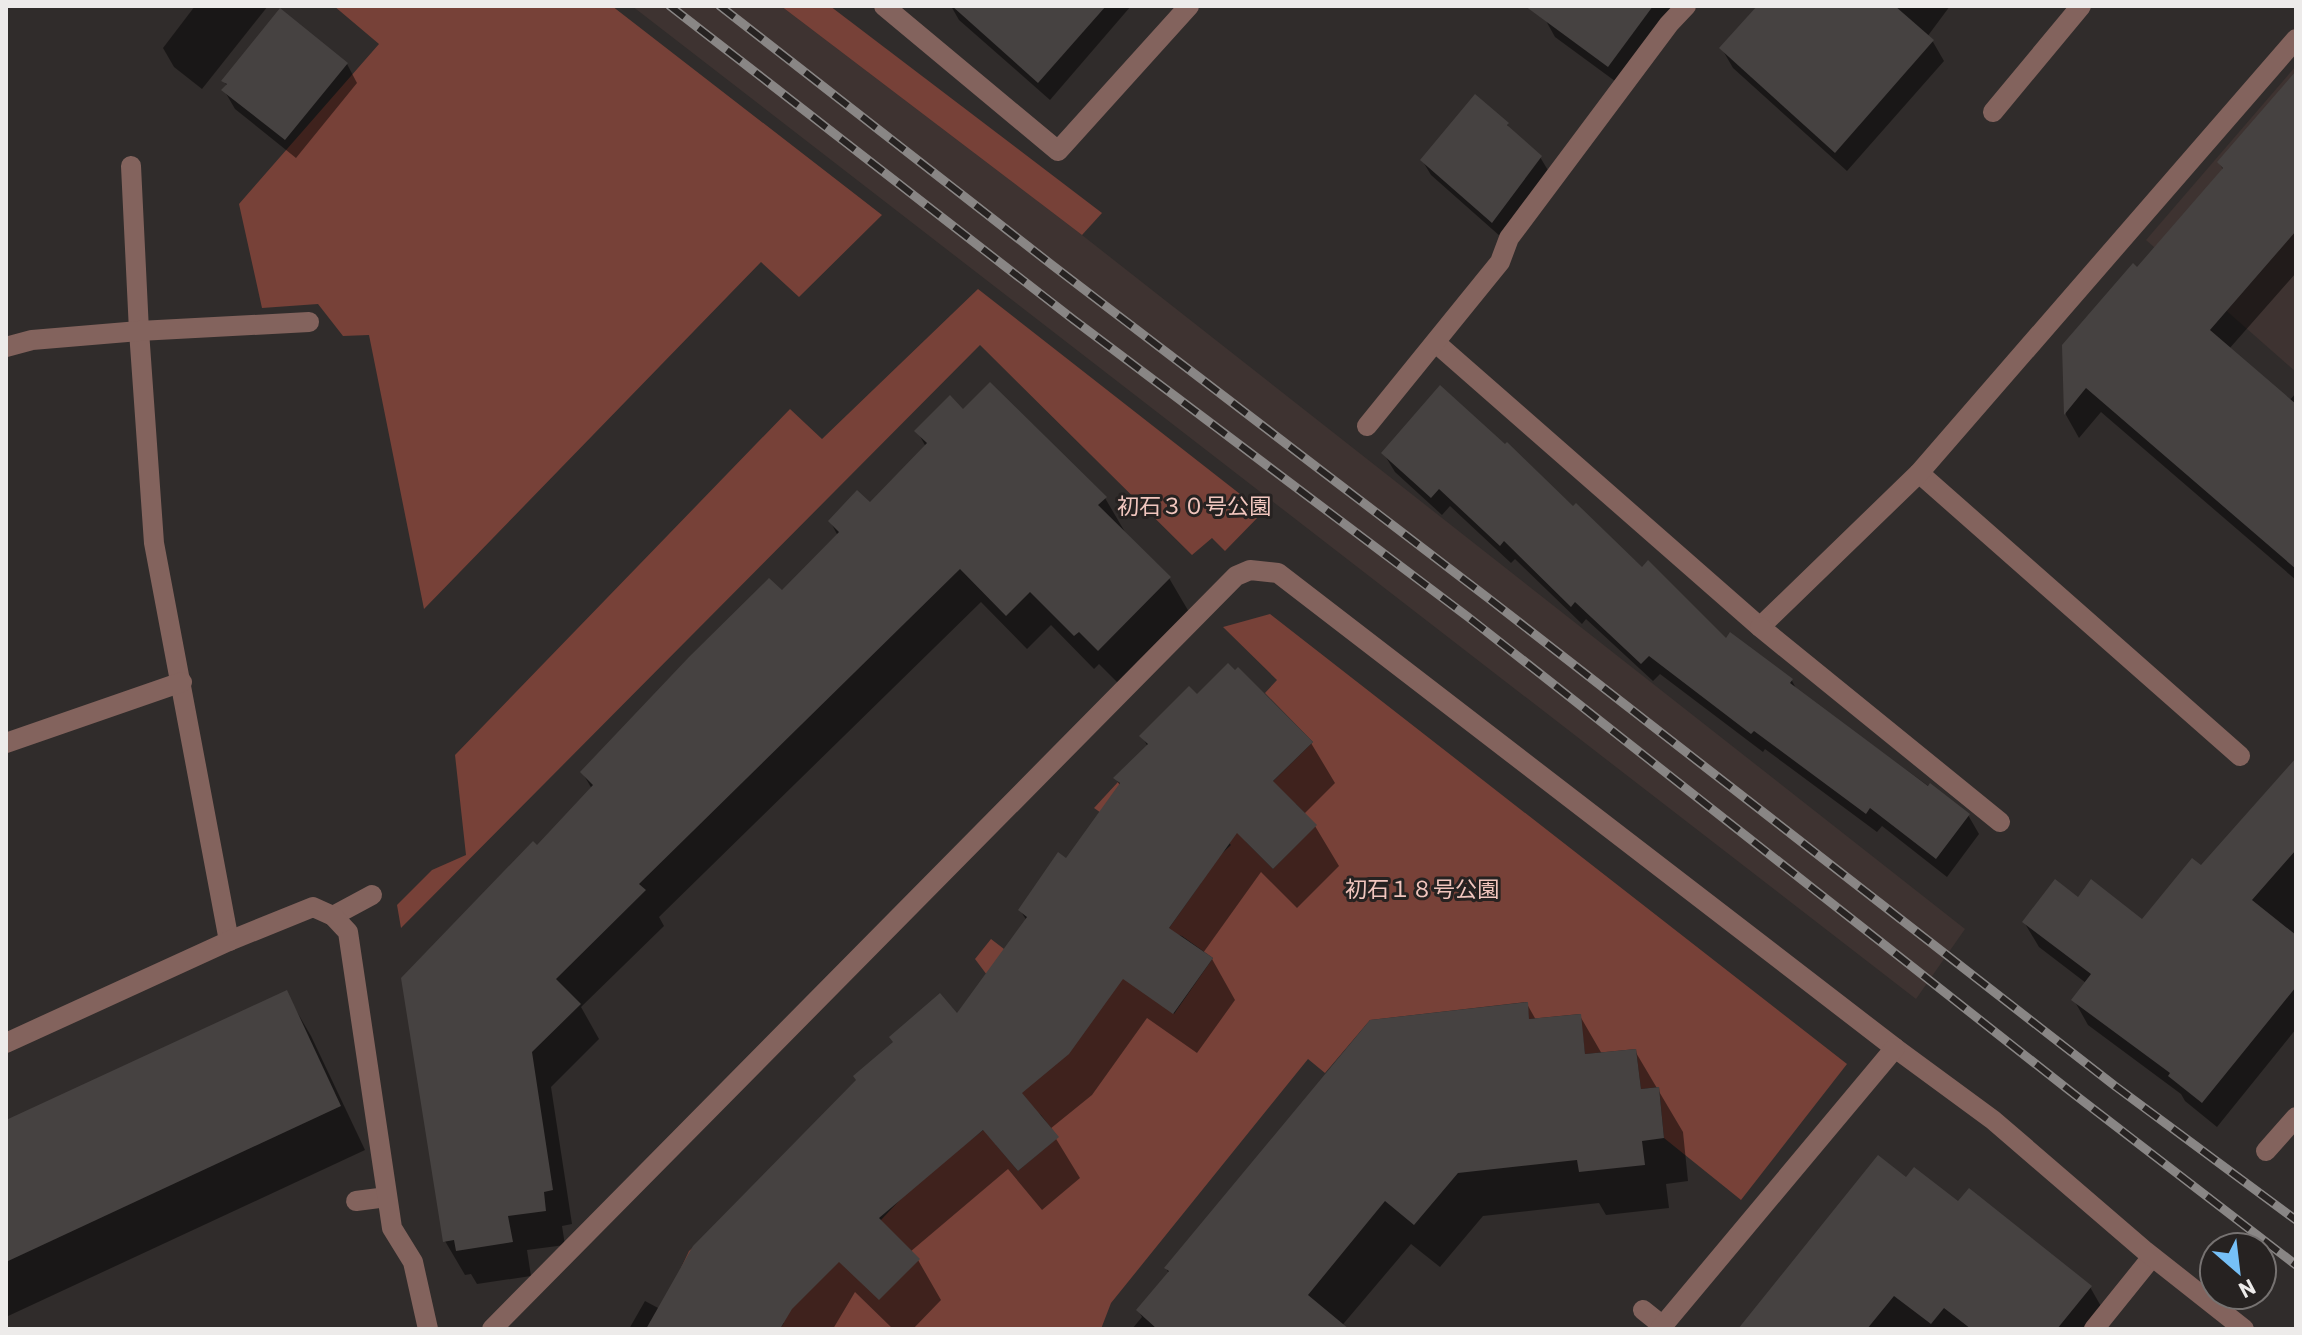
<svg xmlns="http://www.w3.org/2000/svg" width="2302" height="1335" font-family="Barlow,'Noto Sans JP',sans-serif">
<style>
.built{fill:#3e3331}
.green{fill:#774138}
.shadow{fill:#0007}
.building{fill:#464241}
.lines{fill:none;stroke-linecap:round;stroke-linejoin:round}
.service{stroke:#83635d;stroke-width:20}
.minor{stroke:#83635d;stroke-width:20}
.rail-casing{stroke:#898685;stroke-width:9}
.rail{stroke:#262221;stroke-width:6;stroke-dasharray:18;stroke-linecap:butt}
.labels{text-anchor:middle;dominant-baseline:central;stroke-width:6;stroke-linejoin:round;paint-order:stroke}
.park-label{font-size:22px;fill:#f1c6be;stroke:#262221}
</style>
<rect width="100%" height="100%" fill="#302c2b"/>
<g class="built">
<path d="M632 6H781L1082 235 1965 929 1916 999Z"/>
<path d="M2296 66V372L2146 240Z"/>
</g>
<g class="green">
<path d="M334 6H612L882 215 799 297 761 262 424 609 369 335 343 336 318 304 262 308 239 204 379 44Z"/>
<path d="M781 6H830L1102 213 1082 235Z"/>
<path d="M978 289 1263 512 1225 551 1212 538 1192 555 980 345 401 928 397 905 432 870 466 855 455 755 790 409 822 439Z"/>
<path d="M1270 614 1847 1064 1741 1200 1664 1138 1659 1087 1641 1089 1636 1049 1585 1054 1580 1014 1529 1019 1527 1002 1370 1020 1325 1073 1308 1059 1111 1303 1101 1329H780L784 1323 681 1268 689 1251 705 1237 881 1220 915 1184 996 1120V1145L1018 1171 1058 1137 1041 1115 1017 1097 987 975 975 959 991 939 1004 949 1138 958 1174 1014 1213 958 1182 936 1167 931 1201 883 1094 808 1118 782 1138 802 1213 862 1231 845 1221 834 1236 818 1246 842 1273 869 1316 825 1296 804 1258 796 1313 742 1265 693 1277 680 1223 627Z"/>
</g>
<g class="shadow">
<path d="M195 6H268L202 89 174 67 163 48Z"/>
<path d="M951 6H1131L1050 100 959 20Z"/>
<path d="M1554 6H1677L1619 84 1555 37 1545 19Z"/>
<path d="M1759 6H1950L1927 37 1933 42 1944 61 1847 171 1733 68 1722 49Z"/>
<path d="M347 64 357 83 296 158 235 109 224 90 227 86 224 81Z"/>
<path d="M2296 74V273L2229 349 2289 401 2296 393V580L2101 412 2079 438 2066 415 2064 346 2138 270 2224 171 2219 163Z"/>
<path d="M1507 124 1512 133 1540 157 1549 172 1501 237 1431 175 1422 160Z"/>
<path d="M963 412 1105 498 1125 532 1169 578 1189 612 1119 684 1099 664 1094 669 1051 625 1027 649 981 602 659 917 664 926 581 1007 599 1039 551 1087 572 1224 562 1226 565 1245 527 1250 531 1276 477 1284 471 1274 465 1275 445 1241 537 848 592 789 582 772 782 593 838 536 830 521 870 505 926 447 917 431Z"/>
<path d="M1384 454 1642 570 1726 641 1792 681 1797 690 1968 815 1979 834 1947 877 1882 826 1877 832 1765 749 1763 752 1660 674 1653 681 1586 619 1582 624 1515 559 1511 563 1450 506 1442 515 1395 472Z"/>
<path d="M1197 697 1311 743 1335 783 1304 814 1315 826 1339 866 1297 908 1261 872 1203 953 1212 959 1235 1000 1197 1053 1147 1018 1092 1095 1050 1129 1080 1178 1042 1210 1008 1169 910 1252 918 1260 941 1300 913 1329H893L855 1292 833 1329H629L645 1301 660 1309 957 1016 1027 921 1020 910 1067 861 1120 786 1116 778 1148 747 1142 736Z"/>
<path d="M2296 761V1029L2217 1127 2185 1101 2181 1094 2088 1025 2074 1000 2086 983 2039 947 2024 922 2078 900 2143 922 2202 868Z"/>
<path d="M286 993 311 1036 365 1150 6 1317V1123Z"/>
<path d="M1527 1004 1536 1020 1580 1016 1602 1054 1635 1051 1683 1132 1688 1181 1666 1184 1669 1208 1606 1215 1599 1203 1483 1216 1440 1267 1411 1244 1339 1329H1132L1142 1317 1138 1310 1169 1274 1166 1268Z"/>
<path d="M1907 1180 2090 1287 2110 1322 2104 1329H1741Z"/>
</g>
<g class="building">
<path d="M952 6H1106L1038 83Z"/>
<path d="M1525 6H1653L1608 67Z"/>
<path d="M1757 6H1895L1934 40 1835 153 1719 48Z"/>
<path d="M280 8 348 63 285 140 221 90 227 84 221 81Z"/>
<path d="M2296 71V231L2210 330 2296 404V569L2086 388 2064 415 2062 345 2133 263 2137 267 2223 168 2217 162Z"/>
<path d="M1475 94 1509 123 1507 125 1542 156 1492 223 1420 160Z"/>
<path d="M990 382 1107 497 1098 505 1171 577 1098 651 1079 632 1074 636 1030 592 1006 616 960 569 639 884 646 890 556 979 581 1004 532 1052 553 1190 544 1192 546 1211 508 1216 513 1242 456 1251 454 1240 443 1242 401 978 533 841 537 845 593 785 580 772 689 657 769 578 782 590 839 532 828 521 857 490 870 502 927 443 914 431 950 395 963 409Z"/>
<path d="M1440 385 1505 444 1507 442 1573 506 1576 503 1642 567 1648 560 1726 638 1730 632 1793 679 1790 683 1928 786 1930 783 1970 814 1936 859 1870 808 1866 814 1754 731 1751 734 1649 656 1641 664 1575 602 1571 607 1504 541 1500 546 1439 489 1431 498 1381 453Z"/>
<path d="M1228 663 1235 670 1238 667 1313 742 1273 781 1317 825 1273 869 1237 833 1169 928 1213 958 1173 1014 1123 979 1069 1054 1022 1093 1059 1137 1018 1171 983 1130 879 1218 920 1259 879 1300 839 1262 792 1309 780 1329H646L693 1246 856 1080 853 1076 893 1042 889 1037 940 993 957 1013 1027 917 1018 910 1058 852 1066 858 1120 783 1113 778 1148 744 1139 736 1189 686 1197 694Z"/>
<path d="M2296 758V850L2252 900 2296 935V987L2202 1103 2168 1076 2170 1073 2071 1000 2091 974 2022 922 2055 879 2078 897 2091 879 2142 919 2192 858 2201 865Z"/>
<path d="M287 990 341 1106 6 1262V1120Z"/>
<path d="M1528 1002 1529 1019 1581 1014 1585 1054 1636 1049 1641 1089 1659 1087 1664 1138 1642 1141 1645 1165 1579 1172 1577 1160 1458 1173 1414 1225 1385 1201 1308 1295 1349 1329H1157L1136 1310 1169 1271 1164 1268 1370 1020Z"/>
<path d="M1878 1155 1906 1177 1914 1167 1958 1201 1969 1188 2092 1286 2057 1329H1971L1944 1308 1931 1324 1894 1296 1867 1329H1738Z"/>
</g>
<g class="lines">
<g class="service">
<path d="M884 6 1058 151 1189 6"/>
<path d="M1993 112 2081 6"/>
<path d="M1919 473 2240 756"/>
<path d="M333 916 372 895"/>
<path d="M356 1201 387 1197"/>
<path d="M1643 1310 1663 1326"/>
<path d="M2094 1329 2152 1257"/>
</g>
<g class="minor">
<path d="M131 166 139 331 154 543 229 941"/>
<path d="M1436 343 1760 627 1919 473 2296 39"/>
<path d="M6 347 32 340 139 331 309 322"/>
<path d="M1367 426 1500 262 1509 238 1669 24 1686 6"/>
<path d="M1760 627 2000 822"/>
<path d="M6 743 182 682"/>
<path d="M6 1043 229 941 313 907 333 916 348 932 392 1228 413 1262 428 1329"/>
<path d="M2266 1151 2296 1117"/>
<path d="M492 1329 1236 576 1250 570 1278 573 1895 1048 1993 1120 2144 1250 2244 1329"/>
<path d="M1660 1329 1895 1048"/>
</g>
<g class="rail-casing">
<g id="rail">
<path d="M670 6 1074 320 1468 617 2070 1091 2296 1265"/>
<path d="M720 6 1052 265 1488 598 2115 1086 2296 1220"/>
</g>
</g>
<use href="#rail" class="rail"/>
</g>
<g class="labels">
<g class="park-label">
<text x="1194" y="505">初石３０号公園</text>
<text x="1422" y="888">初石１８号公園</text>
</g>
</g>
<rect width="2302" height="1335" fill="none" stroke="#edebea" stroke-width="16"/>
<g transform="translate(2238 1271) rotate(152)"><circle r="38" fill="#262221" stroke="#767271" stroke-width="2"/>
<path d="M0-6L14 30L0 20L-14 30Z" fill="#76c0f7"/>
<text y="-12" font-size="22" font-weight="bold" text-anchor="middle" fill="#edebea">N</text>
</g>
</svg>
